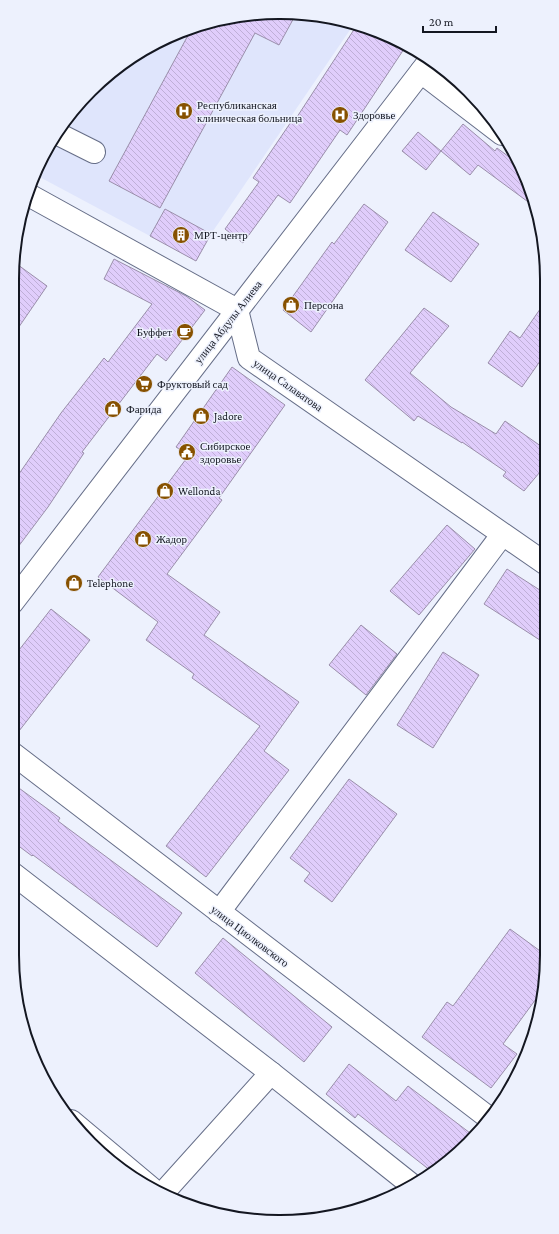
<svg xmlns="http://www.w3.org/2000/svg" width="559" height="1234" font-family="'Crimson Pro',serif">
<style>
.built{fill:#dfe5fc}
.building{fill:url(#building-back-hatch);stroke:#9a8eaa}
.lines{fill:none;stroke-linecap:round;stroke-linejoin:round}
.minor-casing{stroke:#666e88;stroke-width:24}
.minor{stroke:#fff;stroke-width:22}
.labels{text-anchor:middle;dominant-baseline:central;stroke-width:3;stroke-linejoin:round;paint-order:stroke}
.poi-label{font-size:11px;fill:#141721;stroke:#edf1fd;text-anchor:start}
.street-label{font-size:11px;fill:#141721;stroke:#edf1fd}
.rim{fill:none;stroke:#141721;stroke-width:2}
</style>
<defs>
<pattern id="building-back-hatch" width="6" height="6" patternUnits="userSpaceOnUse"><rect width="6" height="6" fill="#e0cdfb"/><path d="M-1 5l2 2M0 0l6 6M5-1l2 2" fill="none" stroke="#bfafd7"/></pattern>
</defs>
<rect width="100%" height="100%" fill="#edf1fd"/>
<path class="built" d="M279 12 331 17 354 24 211 234 150 236 34 174 57 131 90 91 131 57 177 32 227 17Z"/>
<g class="building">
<path d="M279 12 296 14 279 45 255 33 160 208 109 181 192 28 227 17Z"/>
<path d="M357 25 382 32 406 46 347 135 340 130 290 203 278 195 243 243 225 229 259 182 253 178 293 119 295 120Z"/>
<path d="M463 124 495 151 497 148 520 165 527 177 535 207 478 165 470 175 441 151Z"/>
<path d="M418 132 441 151 426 170 402 151Z"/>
<path d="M364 204 388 222 311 332 283 310 332 242 334 244Z"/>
<path d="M165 209 211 234 196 261 150 236Z"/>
<path d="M433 212 479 244 451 282 405 250Z"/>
<path d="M114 259 186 296 205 310 166 361 157 354 82 452 84 453 48 507 12 555V484L61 413 104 358 108 362 152 304 104 279Z"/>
<path d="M14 262 47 286 12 337V279Z"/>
<path d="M545 302V354L522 387 488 363 510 331 520 338Z"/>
<path d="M424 308 449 326 410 373 451 407 496 434 505 421 545 449V466L524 491 503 476 506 472 462 442V443L418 416 414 421 365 380Z"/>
<path d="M232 367 285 405 219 498 222 500 167 574 220 612 204 635 299 702 264 751 289 770 206 877 166 846 260 726 192 678 194 674 146 640 158 622 98 577 189 455 176 447Z"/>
<path d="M447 525 475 549 419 615 390 591Z"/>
<path d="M507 569 546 594V644L484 604Z"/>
<path d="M51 609 90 640 12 740V659Z"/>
<path d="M361 625 397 654 366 695 329 665Z"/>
<path d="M443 652 479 675 433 748 397 725Z"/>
<path d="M349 779 397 814 332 902 304 881 310 873 290 858Z"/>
<path d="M12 783 60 818 58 821 182 913 157 947 33 855 32 856 12 841Z"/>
<path d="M510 929 547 956 544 988 503 1044 517 1054 491 1088 422 1037 447 1002 453 1006Z"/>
<path d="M223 938 332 1027 304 1062 195 973Z"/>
<path d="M349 1064 396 1101 408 1086 474 1136 431 1171 358 1114 355 1118 326 1094Z"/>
</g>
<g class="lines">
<g class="minor-casing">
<g id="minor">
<path d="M421 72 502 134"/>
<path d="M56 133 94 152"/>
<path d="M27 194 237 310 249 358 546 564"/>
<path d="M12 603 430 60"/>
<path d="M12 753 489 1118"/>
<path d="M12 873 271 1073 413 1186"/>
<path d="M219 912 502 535"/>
<path d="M71 1121 151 1188"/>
<path d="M163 1193 271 1073"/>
</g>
</g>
<use href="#minor" class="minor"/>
</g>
<defs>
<g id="hospital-disc" transform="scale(0.9)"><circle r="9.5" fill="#875100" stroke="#edf1fd"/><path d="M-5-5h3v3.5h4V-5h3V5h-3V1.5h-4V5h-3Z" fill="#fff"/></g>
<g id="building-disc" transform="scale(0.9)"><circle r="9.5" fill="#875100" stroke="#edf1fd"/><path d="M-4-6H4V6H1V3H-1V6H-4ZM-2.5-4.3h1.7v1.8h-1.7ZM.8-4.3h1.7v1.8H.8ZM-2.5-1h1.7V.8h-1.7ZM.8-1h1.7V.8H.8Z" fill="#fff"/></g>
<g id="shop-disc" transform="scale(0.9)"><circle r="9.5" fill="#875100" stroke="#edf1fd"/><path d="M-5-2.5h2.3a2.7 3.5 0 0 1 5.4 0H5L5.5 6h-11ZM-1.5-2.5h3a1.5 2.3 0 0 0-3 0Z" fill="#fff"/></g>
<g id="cafe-disc" transform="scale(0.9)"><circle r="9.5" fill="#875100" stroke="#edf1fd"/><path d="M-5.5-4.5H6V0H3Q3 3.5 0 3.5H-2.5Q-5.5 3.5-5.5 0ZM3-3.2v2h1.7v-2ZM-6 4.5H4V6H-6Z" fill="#fff"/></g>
<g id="supermarket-disc" transform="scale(0.9)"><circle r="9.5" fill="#875100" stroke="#edf1fd"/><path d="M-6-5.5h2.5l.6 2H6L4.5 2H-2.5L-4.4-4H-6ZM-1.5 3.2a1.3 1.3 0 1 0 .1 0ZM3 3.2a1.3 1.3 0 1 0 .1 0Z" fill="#fff"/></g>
<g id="civic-disc" transform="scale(0.9)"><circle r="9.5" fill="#875100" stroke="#edf1fd"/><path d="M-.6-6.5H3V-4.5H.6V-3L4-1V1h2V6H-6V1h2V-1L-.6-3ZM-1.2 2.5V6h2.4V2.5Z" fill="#fff"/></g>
</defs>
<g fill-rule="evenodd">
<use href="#hospital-disc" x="184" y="111"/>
<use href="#hospital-disc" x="340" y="115"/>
<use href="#building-disc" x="181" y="235"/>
<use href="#shop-disc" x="291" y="305"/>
<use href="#cafe-disc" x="185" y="332"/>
<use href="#supermarket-disc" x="144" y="384"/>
<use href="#shop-disc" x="113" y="409"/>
<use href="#shop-disc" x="201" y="416"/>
<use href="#civic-disc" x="187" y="452"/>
<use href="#shop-disc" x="165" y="491"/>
<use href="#shop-disc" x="143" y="539"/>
<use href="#shop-disc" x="74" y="583"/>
</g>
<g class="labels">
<g class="poi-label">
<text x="197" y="105">Республиканская<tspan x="197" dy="13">клиническая больница</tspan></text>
<text x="353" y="115">Здоровье</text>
<text x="194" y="235">МРТ-центр</text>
<text x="304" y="305">Персона</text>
<text x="172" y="332" text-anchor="end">Буффет</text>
<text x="157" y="384">Фруктовый сад</text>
<text x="126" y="409">Фарида</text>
<text x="214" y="416">Jadore</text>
<text x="200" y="446">Сибирское<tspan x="200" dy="13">здоровье</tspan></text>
<text x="178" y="491">Wellonda</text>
<text x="156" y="539">Жадор</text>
<text x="87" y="583">Telephone</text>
</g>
<g class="street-label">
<text transform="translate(228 322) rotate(-52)">улица Абдулы Алиева</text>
<text transform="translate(288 385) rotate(35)">улица Салаватова</text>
<text transform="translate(250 936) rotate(37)">улица Циолковского</text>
</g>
</g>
<path d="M0 0H559V1234H0ZM279 19H280A260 260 0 0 1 540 279V955A260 260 0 0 1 280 1215H279A260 260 0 0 1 19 955V279A260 260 0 0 1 279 19Z" fill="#edf1fd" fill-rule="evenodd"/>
<path class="rim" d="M279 19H280A260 260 0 0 1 540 279V955A260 260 0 0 1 280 1215H279A260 260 0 0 1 19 955V279A260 260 0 0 1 279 19Z"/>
<path d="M423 26v6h73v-6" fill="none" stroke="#141721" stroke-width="2"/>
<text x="429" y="26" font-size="12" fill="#141721" stroke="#edf1fd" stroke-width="3" paint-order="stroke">20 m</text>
</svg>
